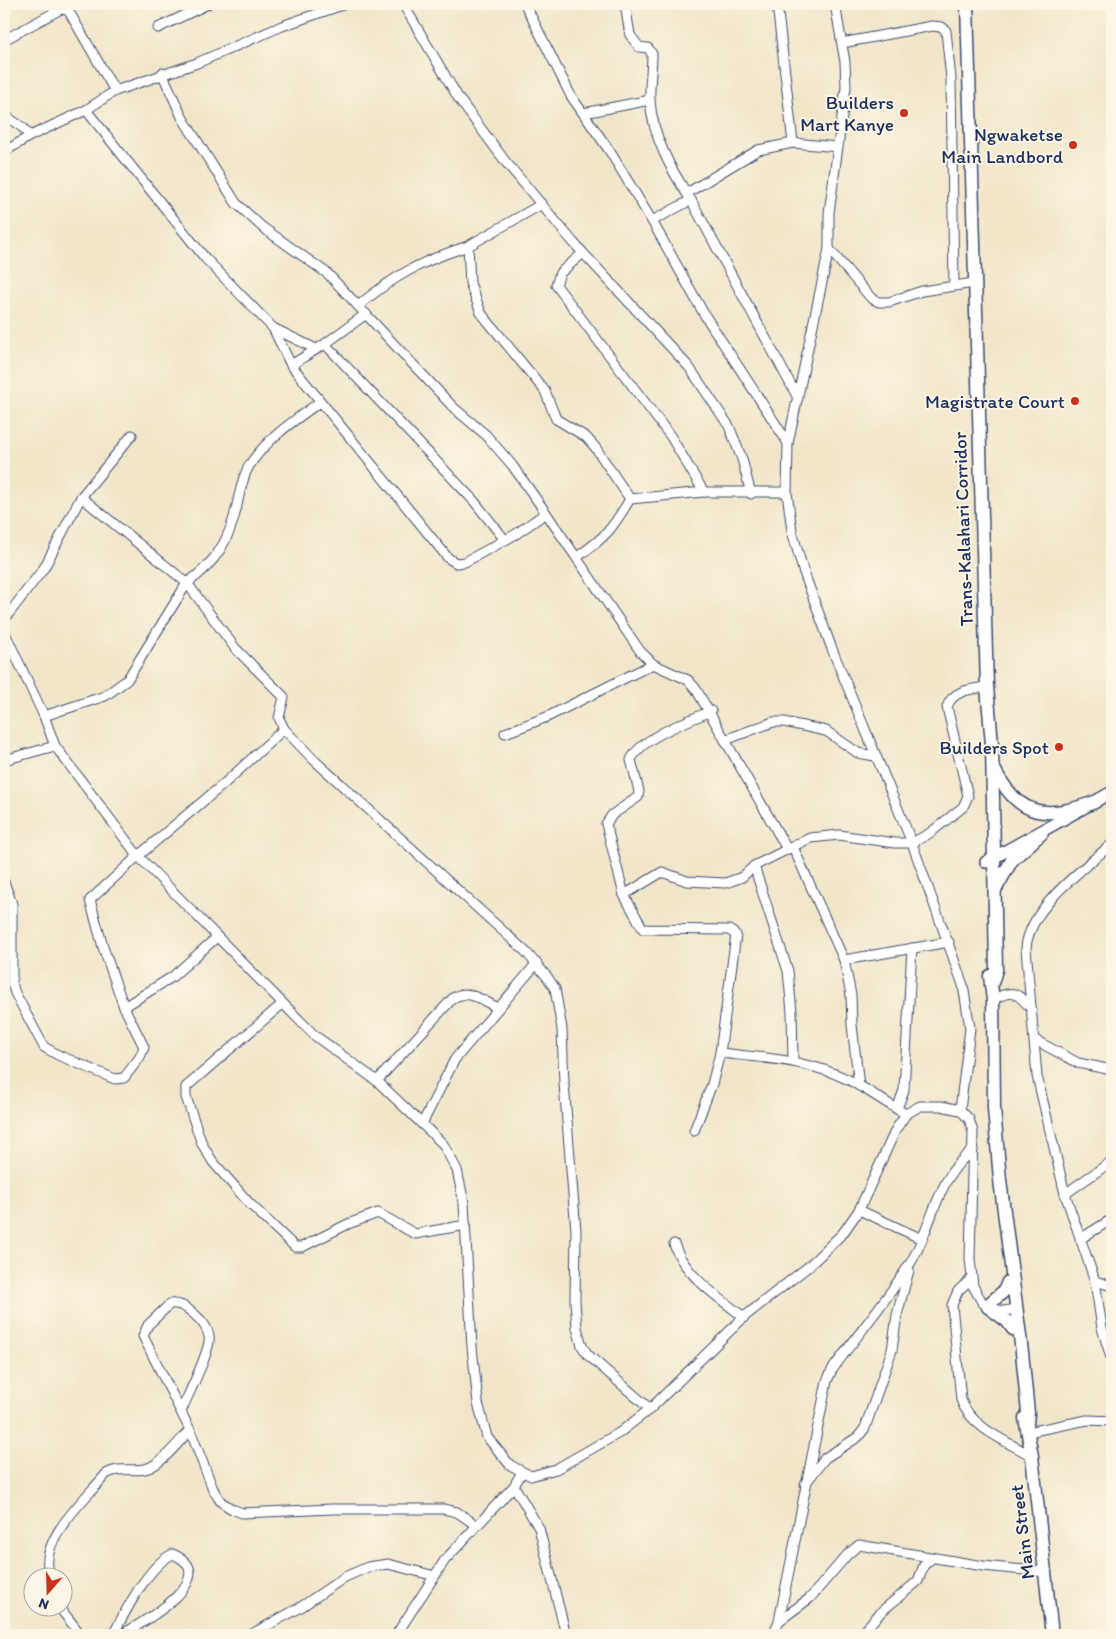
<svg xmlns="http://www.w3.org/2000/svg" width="1116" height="1639" font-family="Itim,sans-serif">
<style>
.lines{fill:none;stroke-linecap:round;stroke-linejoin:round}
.minor-casing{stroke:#3b4a6e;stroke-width:11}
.major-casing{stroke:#3b4a6e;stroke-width:14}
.highway-casing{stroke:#3b4a6e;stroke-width:15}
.minor{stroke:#fff;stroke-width:9}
.major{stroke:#fff;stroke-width:11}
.highway{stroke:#fff;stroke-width:12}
.poi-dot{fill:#c8321e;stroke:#fcf5e5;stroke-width:2}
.labels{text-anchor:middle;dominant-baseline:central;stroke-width:4;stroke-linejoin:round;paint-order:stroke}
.poi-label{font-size:19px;fill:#1b2f5e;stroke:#fcf5e5;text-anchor:end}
.street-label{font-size:19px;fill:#1b2f5e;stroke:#fcf5e5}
</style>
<rect width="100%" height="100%" fill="#fcf5e5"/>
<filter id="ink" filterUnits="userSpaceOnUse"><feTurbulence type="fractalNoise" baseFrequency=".02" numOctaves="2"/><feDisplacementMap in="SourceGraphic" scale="10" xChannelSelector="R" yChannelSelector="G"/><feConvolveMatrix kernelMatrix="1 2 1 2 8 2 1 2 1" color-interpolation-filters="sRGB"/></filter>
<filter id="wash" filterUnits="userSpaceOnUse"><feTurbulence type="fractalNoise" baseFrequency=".0096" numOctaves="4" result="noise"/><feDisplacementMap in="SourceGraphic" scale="20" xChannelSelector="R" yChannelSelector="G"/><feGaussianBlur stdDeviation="1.12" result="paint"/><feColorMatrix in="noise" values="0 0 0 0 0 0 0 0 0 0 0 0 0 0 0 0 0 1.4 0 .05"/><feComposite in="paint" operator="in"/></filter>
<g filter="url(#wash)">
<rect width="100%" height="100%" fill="#f2e6ca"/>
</g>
<g filter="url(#ink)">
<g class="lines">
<g class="minor-casing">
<g id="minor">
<path d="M403 4 459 99 505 161 573 242 689 367 729 426 742 459 751 494"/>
<path d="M525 4 571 96 609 150 652 221 691 200 798 398"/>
<path d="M625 4 630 35 639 47 648 48 652 54C652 70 649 86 650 101 653 138 671 170 691 200"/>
<path d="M777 4 793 143"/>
<path d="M835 4 845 62 846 87 829 213V249L788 443 787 492 792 531 803 570 832 649 912 843 963 985 970 1028 960 1110"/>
<path d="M158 28 208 4"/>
<path d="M4 40 61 9 68 10 115 91"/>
<path d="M842 43 932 26 942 27 946 31 951 79 954 285"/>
<path d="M162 73 182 117 236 203 262 227 328 274 454 408 486 435 512 465 546 513 640 651 653 664 688 680 696 689 787 849"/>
<path d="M86 110 205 258 273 328 291 365 448 558 456 563 465 562 516 534 546 513"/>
<path d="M584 113 650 100"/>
<path d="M4 115 22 127 30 136"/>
<path d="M4 152 30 136 86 110 115 91 197 63 282 26 345 4"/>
<path d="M687 193 758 150 793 143 838 147"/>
<path d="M542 204 468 246 470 283 481 313 545 391 556 419 586 437 595 447 630 499"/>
<path d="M652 221 704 314 788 443"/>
<path d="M829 249 871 298 879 302H889L922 291 974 283"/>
<path d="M583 253 560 273 556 285 671 437 704 492"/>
<path d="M358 306C395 275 422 261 468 246"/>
<path d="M273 328 316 349"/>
<path d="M325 344 474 501 505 540"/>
<path d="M291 365 325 344 366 314"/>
<path d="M81 497 187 583 235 648 284 697 279 718 284 729"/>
<path d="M577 557C606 537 612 529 630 499L704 492H787"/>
<path d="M4 620 44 568 81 497 132 435"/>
<path d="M4 631 44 716 55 746 138 856 314 1035 377 1081 443 1144 457 1170 464 1203 472 1347 478 1403 487 1437 510 1465 531 1476 556 1469 619 1433 650 1409 744 1317 809 1266 843 1233 859 1210 896 1129 906 1114 920 1106H941L960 1110 969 1119 973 1132 970 1259 973 1286 982 1302 988 1307 1003 1311 1017 1309"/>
<path d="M44 716 105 696 127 680 187 583C216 563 230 539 237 505 240 492 242 478 249 466 265 440 296 419 320 402"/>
<path d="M505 733 547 717 653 664"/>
<path d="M725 740 773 722H784L826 731 858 753 875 756"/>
<path d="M4 760 55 746"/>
<path d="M1112 844C1083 869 1029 908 1026 948L1037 1076 1065 1194 1095 1281 1112 1286"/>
<path d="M793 847 844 960 851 995 852 1025 859 1086"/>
<path d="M754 866 788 971 792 1012 793 1061"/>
<path d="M4 882 12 904V983L15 993 44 1047 58 1055 115 1079 124 1078 140 1057 144 1047 124 1007 103 947 90 900 138 856 226 782 284 729 314 760 526 952 548 978 555 989 562 1029 564 1084 576 1231 575 1301 577 1328 582 1346 588 1355 650 1409"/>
<path d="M624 895 662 872 687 881 726 883 742 877 754 866 810 838 839 835 895 843H912L930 833 963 807 968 796 947 707C952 690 972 689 987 687"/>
<path d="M844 960 949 942"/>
<path d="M993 1000C1013 988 1018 993 1032 1010"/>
<path d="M281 1005 186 1087V1097L202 1144 213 1162 249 1203 295 1247H302L348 1224 378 1213 415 1234 466 1225"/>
<path d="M124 1007 172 977 216 938"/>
<path d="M1035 1040 1078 1063 1112 1070"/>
<path d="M720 1053C765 1058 810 1060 851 1081 870 1091 887 1104 906 1114"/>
<path d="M377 1081 453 998C468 988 483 1001 498 1008"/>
<path d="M897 1109 904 1090 912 948"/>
<path d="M422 1124 455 1059 537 963"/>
<path d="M694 1131 712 1084 720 1053 736 935 729 930 643 929 624 895 606 824 612 815 638 797 639 791 631 760C640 738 690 720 711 711"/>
<path d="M1065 1194 1112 1161"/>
<path d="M859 1210 922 1239"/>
<path d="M1080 1239 1112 1219"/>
<path d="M674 1244C684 1275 719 1298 744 1317"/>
<path d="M971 1279 958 1291 952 1305 961 1400C971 1428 1008 1442 1032 1456"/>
<path d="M1095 1281 1102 1328 1112 1361"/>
<path d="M181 1412C187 1396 212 1349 209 1336 207 1326 201 1320 194 1314 186 1307 180 1303 170 1304L148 1325 143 1336 190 1430 213 1489 221 1502 232 1509 242 1513 333 1509H443L457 1512 476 1525"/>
<path d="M1028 1432 1087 1420 1112 1421"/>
<path d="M805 1484 825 1458 858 1437 865 1428 892 1350 897 1315 909 1270"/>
<path d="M514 1486 539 1528 566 1635"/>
<path d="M50 1576C36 1541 86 1499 106 1474 119 1466 131 1472 145 1469 162 1465 178 1442 190 1430"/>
<path d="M61 1606 63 1612 81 1635"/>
<path d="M779 1621 810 1598 848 1554 859 1545 983 1566 1046 1572"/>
<path d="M113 1635C125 1612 149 1564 173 1554 225 1577 142 1623 121 1635"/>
<path d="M250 1635 301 1607 345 1577 368 1567 388 1564 435 1576"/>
<path d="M396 1635 445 1560 514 1486 522 1472"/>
<path d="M773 1635 779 1621 827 1381 832 1370C858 1334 887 1300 911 1262 933 1225 937 1176 973 1150"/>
<path d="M860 1635 882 1611 918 1581 924 1565 932 1558"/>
</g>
</g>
<g class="major-casing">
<path id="major" d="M986 862 1112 792"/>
</g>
<g class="highway-casing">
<g id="highway">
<path d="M967 4 987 687 992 744 996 970 992 983"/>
<path d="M994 769C1020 819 1046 819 1095 802"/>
<path d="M995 890 1012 860 1042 833"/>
<path d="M990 976 993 1000 994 1108 1000 1180 1022 1352 1028 1413 1027 1424"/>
<path d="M989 1304 1004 1291 1008 1282"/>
<path d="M988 1307 1007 1321 1013 1329"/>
<path d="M1025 1418 1032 1456 1052 1635"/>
</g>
</g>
<use href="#minor" class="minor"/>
<use href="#major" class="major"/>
<use href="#highway" class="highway"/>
</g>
</g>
<g class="poi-dot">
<circle cx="904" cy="113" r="5"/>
<circle cx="1073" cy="145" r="5"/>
<circle cx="1075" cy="401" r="5"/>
<circle cx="1059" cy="747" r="5"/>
</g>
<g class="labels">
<g class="poi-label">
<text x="894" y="102">Builders<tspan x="894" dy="22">Mart Kanye</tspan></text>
<text x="1063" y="134">Ngwaketse<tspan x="1063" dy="22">Main Landbord</tspan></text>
<text x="1065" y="401">Magistrate Court</text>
<text x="1049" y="747">Builders Spot</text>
</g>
<g class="street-label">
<text transform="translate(963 529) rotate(-92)">Trans-Kalahari Corridor</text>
<text transform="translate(1022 1532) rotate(-97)">Main Street</text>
</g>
</g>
<rect width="1116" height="1639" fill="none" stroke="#fcf5e5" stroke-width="20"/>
<g transform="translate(48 1592) rotate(200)"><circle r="24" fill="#fcf5e5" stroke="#a2a6af"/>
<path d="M0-4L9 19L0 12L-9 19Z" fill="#c8321e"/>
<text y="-8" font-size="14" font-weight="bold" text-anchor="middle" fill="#1b2f5e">N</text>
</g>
</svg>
